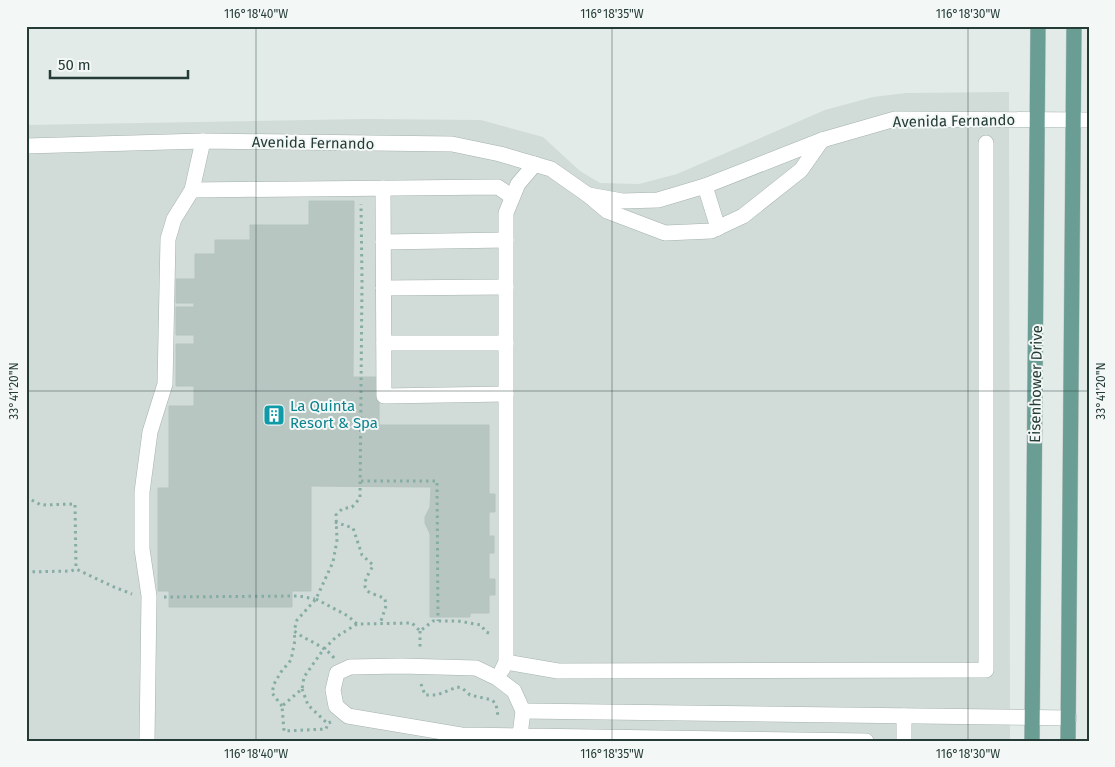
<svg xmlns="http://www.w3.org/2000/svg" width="1115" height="767" font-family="'Fira Sans',sans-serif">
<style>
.built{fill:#d1dbd7}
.building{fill:#b8c6c1;stroke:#b5c4bf}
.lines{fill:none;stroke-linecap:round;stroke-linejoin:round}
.minor-casing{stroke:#a5b3af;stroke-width:16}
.major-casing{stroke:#c2c8c7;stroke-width:16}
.path{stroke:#85ada3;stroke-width:3;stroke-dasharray:2.5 4;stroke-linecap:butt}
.minor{stroke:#fff;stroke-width:15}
.major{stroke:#6a9e94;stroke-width:15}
.ticks{fill:none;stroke:#243b36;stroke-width:1;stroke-opacity:0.45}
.labels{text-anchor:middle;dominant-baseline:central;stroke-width:4;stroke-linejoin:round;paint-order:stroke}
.street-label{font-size:15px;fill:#243b36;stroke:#f3f8f6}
.culture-label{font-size:15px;fill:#0d838f;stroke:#f3f8f6;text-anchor:start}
.neatline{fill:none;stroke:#243b36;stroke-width:2}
.ticks-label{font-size:12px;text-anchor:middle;fill:#243b36}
</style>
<rect width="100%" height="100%" fill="#e2ebe8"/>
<path class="built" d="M1009 92 1010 741H26V125L365 119 481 120 543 137 580 171 600 183 639 184 677 174 825 110 873 97 906 93Z"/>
<path class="building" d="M309 201H354L353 377H379V425H489V494H495V512H489V536H494V553H489V579H495V595H489V613H470V617H430V534L425 523V517L430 507 431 487 311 486V591H292V607H169V591H158V488H169V406H194V386H176V344H194V335H176V307H194V303H176V279H195V254H215V240H250V225H309Z"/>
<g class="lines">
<g class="minor-casing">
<g id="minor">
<path d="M26 146 203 141 452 144 500 154 551 169 588 195 607 211 665 233 711 231 743 216 801 170 822 140"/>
<path d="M705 186 718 228"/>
<path d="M383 188 384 396 506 394"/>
<path d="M192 190 498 187 512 197"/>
<path d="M589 195 622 201 658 200 705 186 822 140 895 119 1089 120"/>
<path d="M383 242 506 240"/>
<path d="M383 288 506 287"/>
<path d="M384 343H506"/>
<path d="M506 662 558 671 986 670V143"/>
<path d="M502 670 506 662V213L518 184 535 164"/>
<path d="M523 711 1069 718"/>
<path d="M520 735 523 711 514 691 497 678 476 668 401 666 350 667 337 673 333 690 336 706 348 716 461 735 866 741"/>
<path d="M147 741 149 596 142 549V492L150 432 165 384 168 239 174 219 192 190 203 141"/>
<path d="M904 741V716"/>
</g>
</g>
<g class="major-casing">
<g id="major">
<path d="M1032 741 1038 26"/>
<path d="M1068 741 1074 26"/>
</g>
</g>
<g class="path">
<path d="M361 481H437L438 621"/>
<path d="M26 497 41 505 75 504 76 569"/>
<path d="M335 522 353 528 362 555 373 565C370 573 359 585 369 592 373 595 379 595 385 599L386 606 380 624"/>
<path d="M26 572 71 571 76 569 114 587 132 594"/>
<path d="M164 597 299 596 315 599"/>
<path d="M316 599 348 616 357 624"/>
<path d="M420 631V650"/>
<path d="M334 658C324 645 307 641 294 631L297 620 316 599 333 562 337 540 336 515 342 509 352 507 360 498 362 281 361 204"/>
<path d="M421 684 425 695H437L457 687 462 688 470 695 492 700 496 704 498 716"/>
<path d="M302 689 308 705 327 723"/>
<path d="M282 706 272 693 274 684 281 672 291 660 295 640 294 631"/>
<path d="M331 722 328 723 326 729 284 731 282 706 302 689 304 677 323 650 336 637 357 624 412 623 420 631 433 621H458L481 625 486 632 491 634"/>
</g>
<use href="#minor" class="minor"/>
<use href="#major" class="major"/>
</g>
<path class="ticks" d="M256 26V741M612 26V741M968 26V741M26 391H1089"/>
<defs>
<g id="building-square" transform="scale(1.125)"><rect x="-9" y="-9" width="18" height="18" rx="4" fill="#0f9aa8" stroke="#f3f8f6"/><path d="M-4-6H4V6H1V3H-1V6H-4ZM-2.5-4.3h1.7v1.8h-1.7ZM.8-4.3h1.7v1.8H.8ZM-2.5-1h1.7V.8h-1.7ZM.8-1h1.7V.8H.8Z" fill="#fff"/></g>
</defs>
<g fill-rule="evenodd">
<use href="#building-square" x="274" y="415"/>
</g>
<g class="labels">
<g class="street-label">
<text transform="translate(954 121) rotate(-1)">Avenida Fernando</text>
<text transform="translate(313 143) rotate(1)">Avenida Fernando</text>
<text transform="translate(1036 384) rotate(-89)">Eisenhower Drive</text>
</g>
<g class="culture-label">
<text x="290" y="406">La Quinta<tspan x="290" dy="17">Resort &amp; Spa</tspan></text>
</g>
</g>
<rect width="1115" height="767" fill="none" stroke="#f3f8f6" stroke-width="55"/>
<path d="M50 70v8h138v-8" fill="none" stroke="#243b36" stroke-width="2.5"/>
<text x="58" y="70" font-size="15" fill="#243b36" stroke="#f3f8f6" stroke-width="4" paint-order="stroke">50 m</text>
<rect x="28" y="28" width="1060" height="712" class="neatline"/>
<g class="ticks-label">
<text x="256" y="18">116°18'40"W</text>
<text x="612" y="18">116°18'35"W</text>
<text x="968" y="18">116°18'30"W</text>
<text transform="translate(14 391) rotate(-90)" y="4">33°41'20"N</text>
<text transform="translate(1101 391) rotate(-90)" y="4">33°41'20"N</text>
<text x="256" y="758">116°18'40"W</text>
<text x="612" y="758">116°18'35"W</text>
<text x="968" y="758">116°18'30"W</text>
</g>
</svg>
